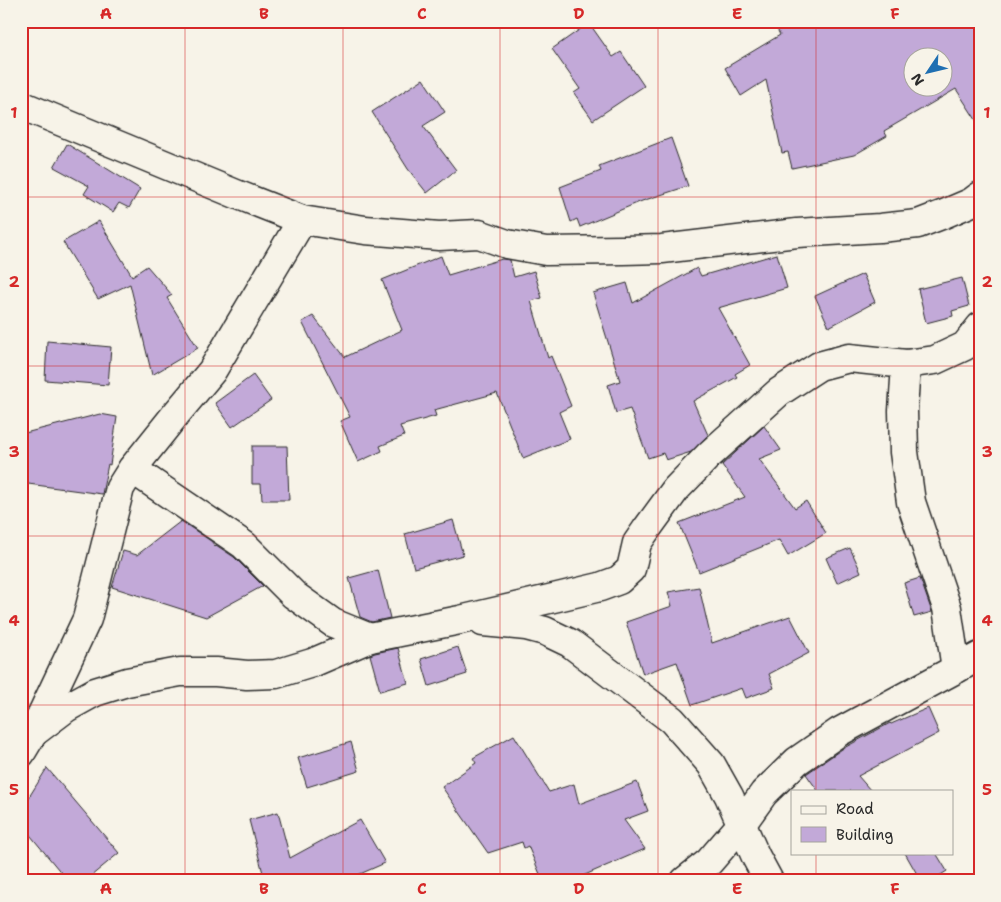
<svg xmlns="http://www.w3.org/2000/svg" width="1001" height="902" font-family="'Shantell Sans',sans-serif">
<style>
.building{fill:#c2a9d8;stroke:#2b2b2b;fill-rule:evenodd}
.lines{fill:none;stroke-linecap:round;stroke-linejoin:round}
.minor-casing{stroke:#2b2b2b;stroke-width:31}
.minor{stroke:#f7f3e8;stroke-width:28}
.grid{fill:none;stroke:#d62828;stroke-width:1;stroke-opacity:0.55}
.neatline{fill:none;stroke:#d62828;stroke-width:2}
.grid-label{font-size:16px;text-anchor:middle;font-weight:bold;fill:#d62828}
</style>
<rect width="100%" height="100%" fill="#f7f3e8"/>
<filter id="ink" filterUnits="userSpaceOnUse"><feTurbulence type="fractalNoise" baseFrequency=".02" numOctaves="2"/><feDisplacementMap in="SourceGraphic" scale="10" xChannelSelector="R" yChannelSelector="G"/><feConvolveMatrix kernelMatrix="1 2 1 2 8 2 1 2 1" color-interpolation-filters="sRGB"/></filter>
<g filter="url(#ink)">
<g class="building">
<path d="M773 21H980V126L956 89 884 131 887 136 854 155 792 168 788 152 782 153 766 80 741 96 725 68 780 35ZM914 58H944V88H914Z"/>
<path d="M589 23 613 57 621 52 644 86 593 120 574 93 580 89 552 49Z"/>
<path d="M423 79 445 112 423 126 456 170 427 193 408 169 372 112Z"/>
<path d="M671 138 688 186 642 201 580 227 577 219 571 222 560 187 601 171 599 166Z"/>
<path d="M67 144 140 189 129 208 119 203 113 212 84 194 89 186 54 167Z"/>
<path d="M99 221 132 276 147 266 172 295 167 298 198 348 152 375 130 284 98 299 63 242Z"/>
<path d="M777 254 787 288 718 308 750 365 735 374 737 377 693 401 708 435 691 452 666 460 663 453 648 458 630 409 616 413 608 385 620 381 593 293 627 283 633 303 697 268 701 276Z"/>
<path d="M441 256 448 275 502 259 510 260 514 277 534 271 542 298 531 301 548 358 551 356 571 406 559 412 570 439 523 458 497 393 434 410 436 416 400 426 404 436 380 446 382 451 358 462 340 421 350 417 302 322 313 316 345 357 402 330 382 280Z"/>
<path d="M863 274 875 302 829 327 815 296Z"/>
<path d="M962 278 969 306 952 311 953 316 926 323 918 289Z"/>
<path d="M47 341 111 347 108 385 45 380Z"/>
<path d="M253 375 271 400 232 427 215 403Z"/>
<path d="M100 414 117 417 110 465 108 464 102 494 21 483V434Z"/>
<path d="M764 426 781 450 759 459 795 508 806 501 826 533 788 556 779 540 699 572 679 523 745 497 722 465Z"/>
<path d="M252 446H287L289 500H262L261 484H252Z"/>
<path d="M453 520 463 555 414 568 405 534Z"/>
<path d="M181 521 211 541 215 546 216 545 234 557 263 586 206 617 112 587 123 551 137 555Z"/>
<path d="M850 548 861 572 837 583 826 558Z"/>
<path d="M378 570 390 618 372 622 360 617 349 578Z"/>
<path d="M920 578 932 612 914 617 904 583Z"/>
<path d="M699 587 712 643 790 616 809 653 769 674 774 688 746 698 742 688 692 705 677 662 643 674 626 622 672 606 668 592Z"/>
<path d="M458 647 467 674 429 686 421 659Z"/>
<path d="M398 648 408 683 380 691 370 655 375 653Z"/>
<path d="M928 708 939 733 858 776 871 791H818L806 774 842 749 890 723 891 724Z"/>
<path d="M514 735 549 792 574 784 579 804 637 782 648 811 624 820 645 849 571 881H543L528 846 524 848 522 842 488 853 442 787 476 763 473 758Z"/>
<path d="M351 742 359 771 307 787 298 758Z"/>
<path d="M47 768 119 853 85 881H68L21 824V810Z"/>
<path d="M278 812 290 858 360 820 385 863 344 881H249L263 873 249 820Z"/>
<path d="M905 853H936L947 871 931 881H921Z"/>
</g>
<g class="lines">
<g class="minor-casing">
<g id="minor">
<path d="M21 105 236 194 302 220 365 230 439 236 479 234 507 244 546 251 623 250 662 249 797 233 880 228 918 224 944 214 972 202 980 196"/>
<path d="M906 364 903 411 904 452 911 502 947 608 956 669"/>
<path d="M132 469 244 545 294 595 333 623 370 638"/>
<path d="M483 622 526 626 545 631 570 643 672 720 711 764 729 796 756 857 769 881"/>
<path d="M33 733 66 708 95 692 127 682 180 672H216L247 675 276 674 312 663 370 638 460 620 600 587 619 580 631 569 637 543 646 530 676 489 709 455 779 392 819 366 849 358 906 364 935 360 965 346 980 327"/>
<path d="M21 753 33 733 87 619 120 488 132 469 176 414 212 371 302 220"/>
<path d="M685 881 709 862 741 825 764 793 797 761 839 732 980 656"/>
</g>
</g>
<use href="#minor" class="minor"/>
</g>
</g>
<path class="grid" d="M185 21V881M343 21V881M500 21V881M658 21V881M816 21V791M21 197H980M21 366H980M21 536H980M21 705H980M816 853V881"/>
<rect width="1001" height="902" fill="none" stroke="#f7f3e8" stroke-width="55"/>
<rect x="791" y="790" width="162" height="65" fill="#f7f3e8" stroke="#a5a39c"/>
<rect x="801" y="806" width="25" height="8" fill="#f7f3e8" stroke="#a5a39c"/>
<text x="836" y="814" font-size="15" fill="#2b2b2b">Road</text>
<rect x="801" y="827" width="25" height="15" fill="#c2a9d8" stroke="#a5a39c"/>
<text x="836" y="840" font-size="15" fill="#2b2b2b">Building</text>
<g transform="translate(928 72) rotate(235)"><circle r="24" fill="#f7f3e8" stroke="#a5a39c"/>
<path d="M0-4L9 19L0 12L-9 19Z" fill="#1f6fb2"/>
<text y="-8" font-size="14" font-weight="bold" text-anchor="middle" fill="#2b2b2b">N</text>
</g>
<rect x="28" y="28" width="946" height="846" class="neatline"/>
<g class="grid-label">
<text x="106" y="19">A</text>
<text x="264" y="19">B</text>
<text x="422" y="19">C</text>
<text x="579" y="19">D</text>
<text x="737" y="19">E</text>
<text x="895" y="19">F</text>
<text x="14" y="118">1</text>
<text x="987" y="118">1</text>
<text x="14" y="287">2</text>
<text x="987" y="287">2</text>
<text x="14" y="457">3</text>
<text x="987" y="457">3</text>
<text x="14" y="626">4</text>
<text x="987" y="626">4</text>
<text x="14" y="795">5</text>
<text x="987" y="795">5</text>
<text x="106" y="894">A</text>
<text x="264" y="894">B</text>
<text x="422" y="894">C</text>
<text x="579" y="894">D</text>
<text x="737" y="894">E</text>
<text x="895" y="894">F</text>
</g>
</svg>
